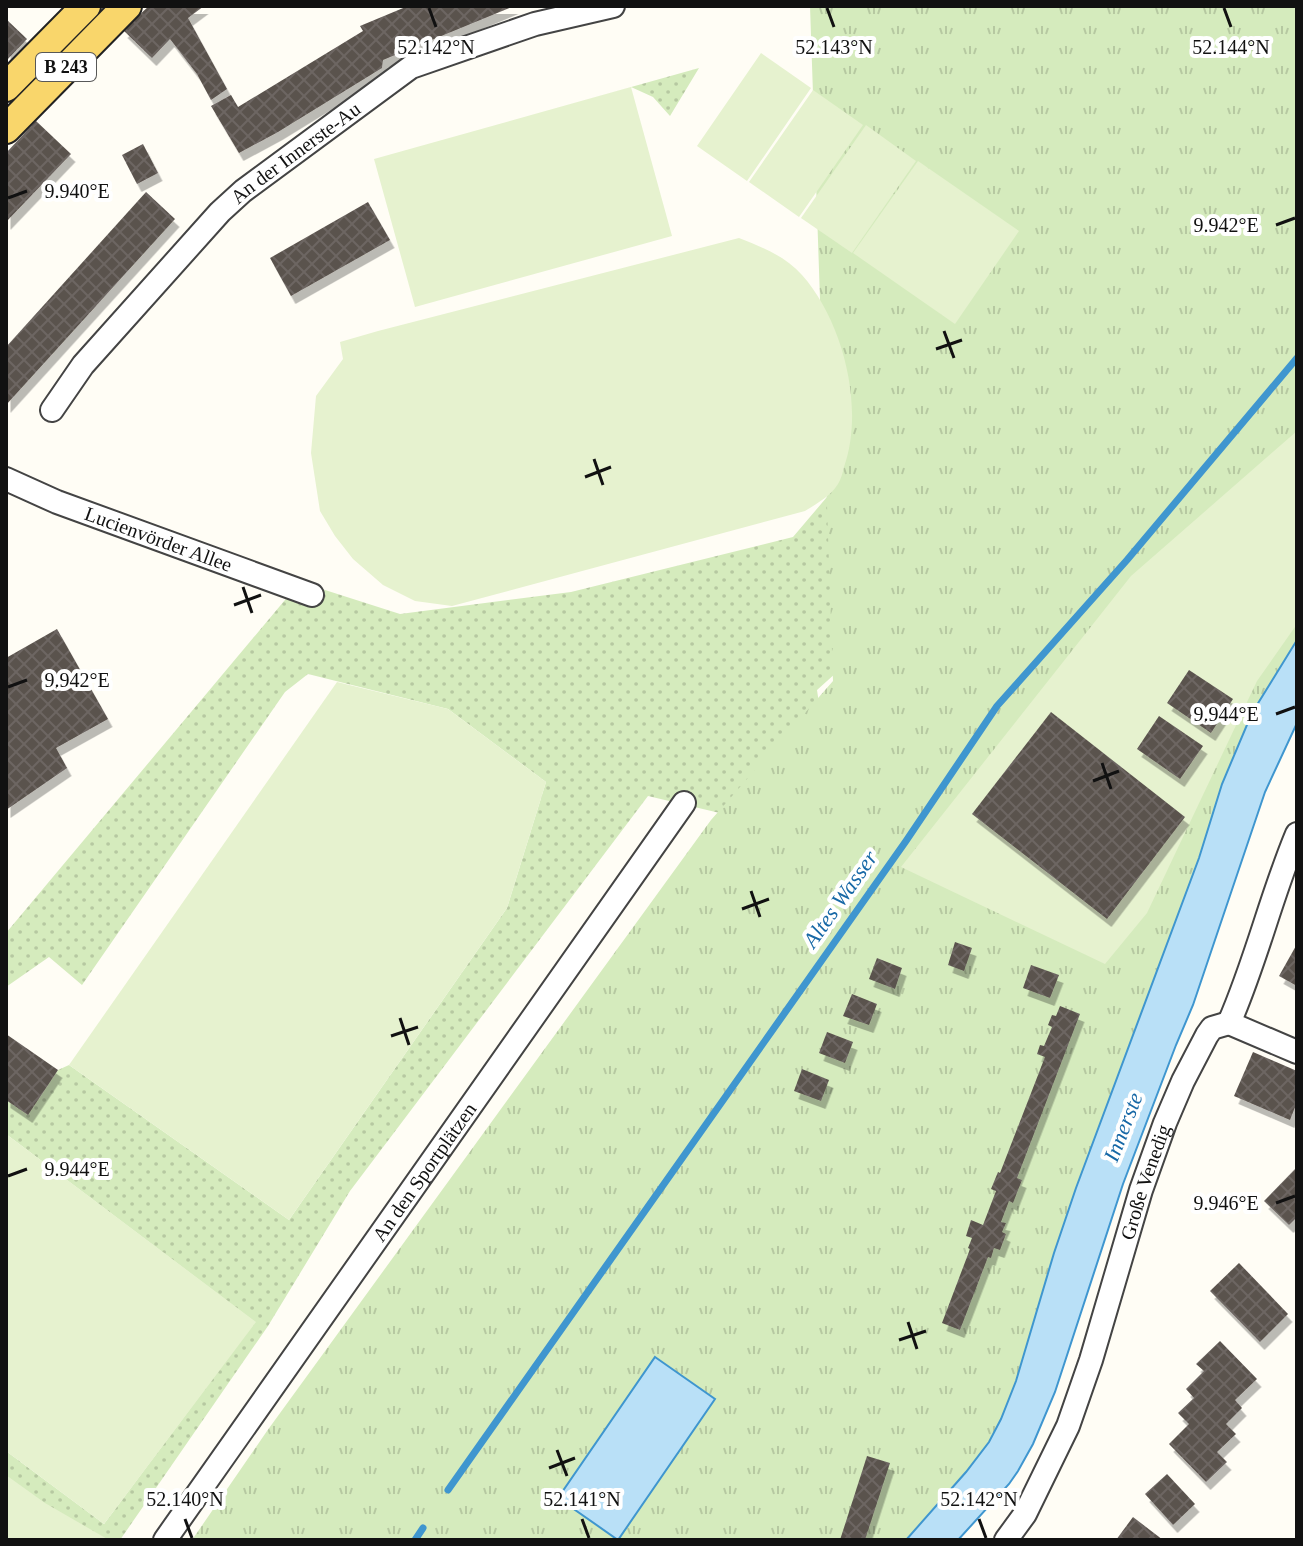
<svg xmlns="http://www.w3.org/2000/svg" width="1303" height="1546" font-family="'Times New Roman',serif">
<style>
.grass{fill:url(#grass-dots)}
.park{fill:url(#park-tufts)}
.pitch{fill:#e6f2cf}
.water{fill:#b9e0f7;stroke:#3f96cf;stroke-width:2}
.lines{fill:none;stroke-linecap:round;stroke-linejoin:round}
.stream{stroke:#3f96cf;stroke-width:7}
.building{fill:url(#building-cross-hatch);filter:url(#shadow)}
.minor-casing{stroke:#444;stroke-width:26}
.major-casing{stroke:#222;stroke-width:32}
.minor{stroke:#fff;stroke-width:22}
.major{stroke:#f9d66b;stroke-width:28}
.ticks{fill:none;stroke:#111;stroke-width:3}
.labels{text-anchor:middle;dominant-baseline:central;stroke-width:8;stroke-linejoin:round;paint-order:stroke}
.shield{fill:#fff;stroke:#585858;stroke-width:2}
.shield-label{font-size:18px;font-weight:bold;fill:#111}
.street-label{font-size:20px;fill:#111;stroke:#fff}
.water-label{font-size:22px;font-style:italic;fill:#1768a6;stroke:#fff}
.ticks-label{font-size:20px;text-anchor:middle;fill:#111;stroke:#fff;stroke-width:8;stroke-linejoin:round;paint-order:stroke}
</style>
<defs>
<pattern id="grass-dots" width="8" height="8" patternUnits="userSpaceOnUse" patternTransform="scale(2)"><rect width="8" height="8" fill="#d5ebbd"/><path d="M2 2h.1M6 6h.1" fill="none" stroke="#b6c8a1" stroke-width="1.8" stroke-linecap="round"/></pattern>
<pattern id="park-tufts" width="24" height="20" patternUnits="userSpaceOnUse" patternTransform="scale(2)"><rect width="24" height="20" fill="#d5ebbd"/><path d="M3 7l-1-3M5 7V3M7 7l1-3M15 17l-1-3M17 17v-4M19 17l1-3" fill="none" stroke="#b6c8a1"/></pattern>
<pattern id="building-cross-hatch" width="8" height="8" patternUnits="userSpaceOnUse" patternTransform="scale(2)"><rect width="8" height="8" fill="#5a524d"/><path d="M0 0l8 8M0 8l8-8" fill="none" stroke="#6d6662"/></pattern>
<filter id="shadow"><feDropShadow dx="4.5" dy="8" stdDeviation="0" flood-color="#0004"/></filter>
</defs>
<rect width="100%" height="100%" fill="#fffdf5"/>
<g class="grass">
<path d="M1297 6 956 565 817 690 824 737 766 824 648 796 350 1191 268 1326 120 1540H29L6 1518V1451L104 1524 255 1322 6 1134V1100L28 1114 58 1070 69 1065 289 1220 507 908 546 782 448 709 308 674 285 692 82 985 49 957 6 987V933L300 582 400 614 571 592 793 537 838 484Z"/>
<path d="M699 68 670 116 653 97 631 87 374 159Z"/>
</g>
<path class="park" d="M810 6H1297V640L1252 713 1222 784 1199 858 1076 1188 1054 1253 1016 1381 1001 1419 989 1442 966 1472 906 1540H192L267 1431 711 820 833 681Z"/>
<g class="pitch">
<path d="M761 53 811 88 747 181 697 146Z"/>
<path d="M631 87 672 236 415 307 374 159Z"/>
<path d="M813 90 863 125 799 217 749 182Z"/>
<path d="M866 125 916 161 852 253 801 218Z"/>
<path d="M918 161 1019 231 955 324 853 253Z"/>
<path d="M739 238C762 247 785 256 802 275 843 321 865 408 844 467 843 472 841 479 838 484 831 496 816 504 805 511L452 606 415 601 383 585 353 559 335 536 320 511 311 453 316 396 343 359 340 342 378 331Z"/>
<path d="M1297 431V624L1257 681 1147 913 1105 964 901 867 1131 576Z"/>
<path d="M337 682 448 709 546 782 507 908 289 1220 69 1065Z"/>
<path d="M6 1134 256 1322 104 1524 6 1451Z"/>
<path d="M6 1475 45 1503 109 1540H6Z"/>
</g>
<g class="water">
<path d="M1297 640V723L1265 792 1193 1005 1176 1045 1123 1184 1055 1392 1033 1444 1018 1471 1009 1484 958 1540H906L966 1472 989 1442 1001 1419 1016 1381 1054 1253 1076 1188 1199 858 1222 784 1252 713Z"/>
<path d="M655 1357 715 1399 618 1540 558 1498Z"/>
</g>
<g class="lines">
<g class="stream">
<path d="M448 1490 906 841 997 706 1127 560 1297 358"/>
<path d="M415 1540 423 1528"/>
</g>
</g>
<g class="building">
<path d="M149 6H204L188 18 227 89 211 100 197 74 170 39 152 58 123 30Z"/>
<path d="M408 6H514L383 60 382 68 278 132 239 153 211 106 231 95 238 107 363 31 360 26Z"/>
<path d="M6 19 27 39 6 61Z"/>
<path d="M36 121 71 154 6 222V153Z"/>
<path d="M143 144 158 173 137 184 122 155Z"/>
<path d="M146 192 175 219 6 405V347Z"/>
<path d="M368 202 390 240 291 296 270 258Z"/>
<path d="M57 629 108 719 56 748 67 768 6 810V658Z"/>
<path d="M1189 670 1233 699 1211 733 1167 703Z"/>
<path d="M1051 712 1185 817 1107 919 972 814Z"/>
<path d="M1159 716 1203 746 1180 779 1137 749Z"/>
<path d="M955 942 972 948 964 971 948 965Z"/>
<path d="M1297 944V986L1279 976Z"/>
<path d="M877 958 902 968 895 989 869 979Z"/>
<path d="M1031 965 1059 975 1050 998 1023 988Z"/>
<path d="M852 994 877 1004 869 1025 843 1016Z"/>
<path d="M1060 1006 1080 1014 1017 1178 1022 1180 1013 1203 1009 1201 1001 1222 1006 1223 1002 1232 1006 1234 1000 1250 994 1248 991 1258 988 1257 960 1330 942 1323 970 1249 968 1248 972 1238 966 1236 971 1220 983 1225 996 1191 991 1189 998 1172 1000 1173 1045 1057 1037 1054 1040 1045 1044 1046 1052 1027 1048 1025 1052 1015 1056 1016Z"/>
<path d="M827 1032 853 1042 845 1063 819 1053Z"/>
<path d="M6 1034 58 1070 28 1115 6 1100Z"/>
<path d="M1253 1052 1297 1071V1102L1290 1120 1234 1096Z"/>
<path d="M802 1069 829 1080 821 1101 794 1091Z"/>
<path d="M1297 1167V1217L1289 1225 1264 1201Z"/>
<path d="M1239 1263 1288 1314 1260 1342 1210 1291Z"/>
<path d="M1220 1341 1257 1379 1235 1400 1242 1408 1226 1424 1236 1434 1217 1452 1227 1462 1206 1482 1169 1444 1189 1424 1178 1413 1194 1398 1186 1389 1204 1371 1196 1364Z"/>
<path d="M867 1456 890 1463 865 1540H840Z"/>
<path d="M1167 1474 1195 1504 1173 1525 1145 1494Z"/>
<path d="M1133 1517 1163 1540H1116Z"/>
</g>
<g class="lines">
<g class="minor-casing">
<g id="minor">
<path id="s1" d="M52 410 83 365 220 212 243 191 411 67 535 24 613 6"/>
<path id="s2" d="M6 479 57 502 312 595"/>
<path d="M1229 1023C1256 962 1271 896 1297 834"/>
<path d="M1229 1023 1297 1052"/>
<path id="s3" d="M165 1540 684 803"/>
<path id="s4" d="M1006 1540 1025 1514 1068 1426 1091 1360 1141 1190 1165 1123 1183 1081 1207 1035 1212 1028 1229 1023"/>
</g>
</g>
<g class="major-casing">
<g id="major">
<path d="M6 87 86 6"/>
<path d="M6 129 127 6"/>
</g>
</g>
<use href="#minor" class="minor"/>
<use href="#major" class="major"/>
</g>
<path class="ticks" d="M429 8 436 27M827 8 834 27M1224 8 1231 27M8 198 27 191M1276 225 1295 218M944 331 954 358M936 349 962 340M594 459 603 485M585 477 611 467M243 587 252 613M234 605 261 595M8 687 27 680M1276 714 1295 707M1102 763 1111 789M1093 781 1119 771M751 891 760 917M742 909 769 899M400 1018 409 1045M391 1036 418 1027M8 1176 27 1169M1276 1203 1295 1196M908 1322 917 1349M899 1340 926 1331M557 1450 567 1476M549 1468 575 1458M185 1519 192 1538M582 1519 589 1538M979 1519 986 1538"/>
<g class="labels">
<rect class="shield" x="36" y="53" width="60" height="28" rx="6"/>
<g class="shield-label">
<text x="66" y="67">B 243</text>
</g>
<g class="street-label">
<text stroke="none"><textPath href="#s1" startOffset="356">An der Innerste-Au</textPath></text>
<text stroke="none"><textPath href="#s2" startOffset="164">Lucienvörder Allee</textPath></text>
<text stroke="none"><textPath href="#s3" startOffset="450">An den Sportplätzen</textPath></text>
<text stroke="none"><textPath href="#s4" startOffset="386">Große Venedig</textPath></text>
</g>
<g class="water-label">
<text transform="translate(840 899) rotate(-55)">Altes Wasser</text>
<text transform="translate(1123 1127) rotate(-69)">Innerste</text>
</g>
</g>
<g class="ticks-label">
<text x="834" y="54">52.143°N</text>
<text x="436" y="54">52.142°N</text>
<text x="1231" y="54">52.144°N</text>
<text x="77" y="198">9.940°E</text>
<text x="1226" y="232">9.942°E</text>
<text x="77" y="687">9.942°E</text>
<text x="1226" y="721">9.944°E</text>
<text x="77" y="1176">9.944°E</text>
<text x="1226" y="1210">9.946°E</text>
<text x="185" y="1506">52.140°N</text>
<text x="582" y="1506">52.141°N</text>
<text x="979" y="1506">52.142°N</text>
</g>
<rect width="1303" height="1546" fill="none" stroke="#111111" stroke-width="16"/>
</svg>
